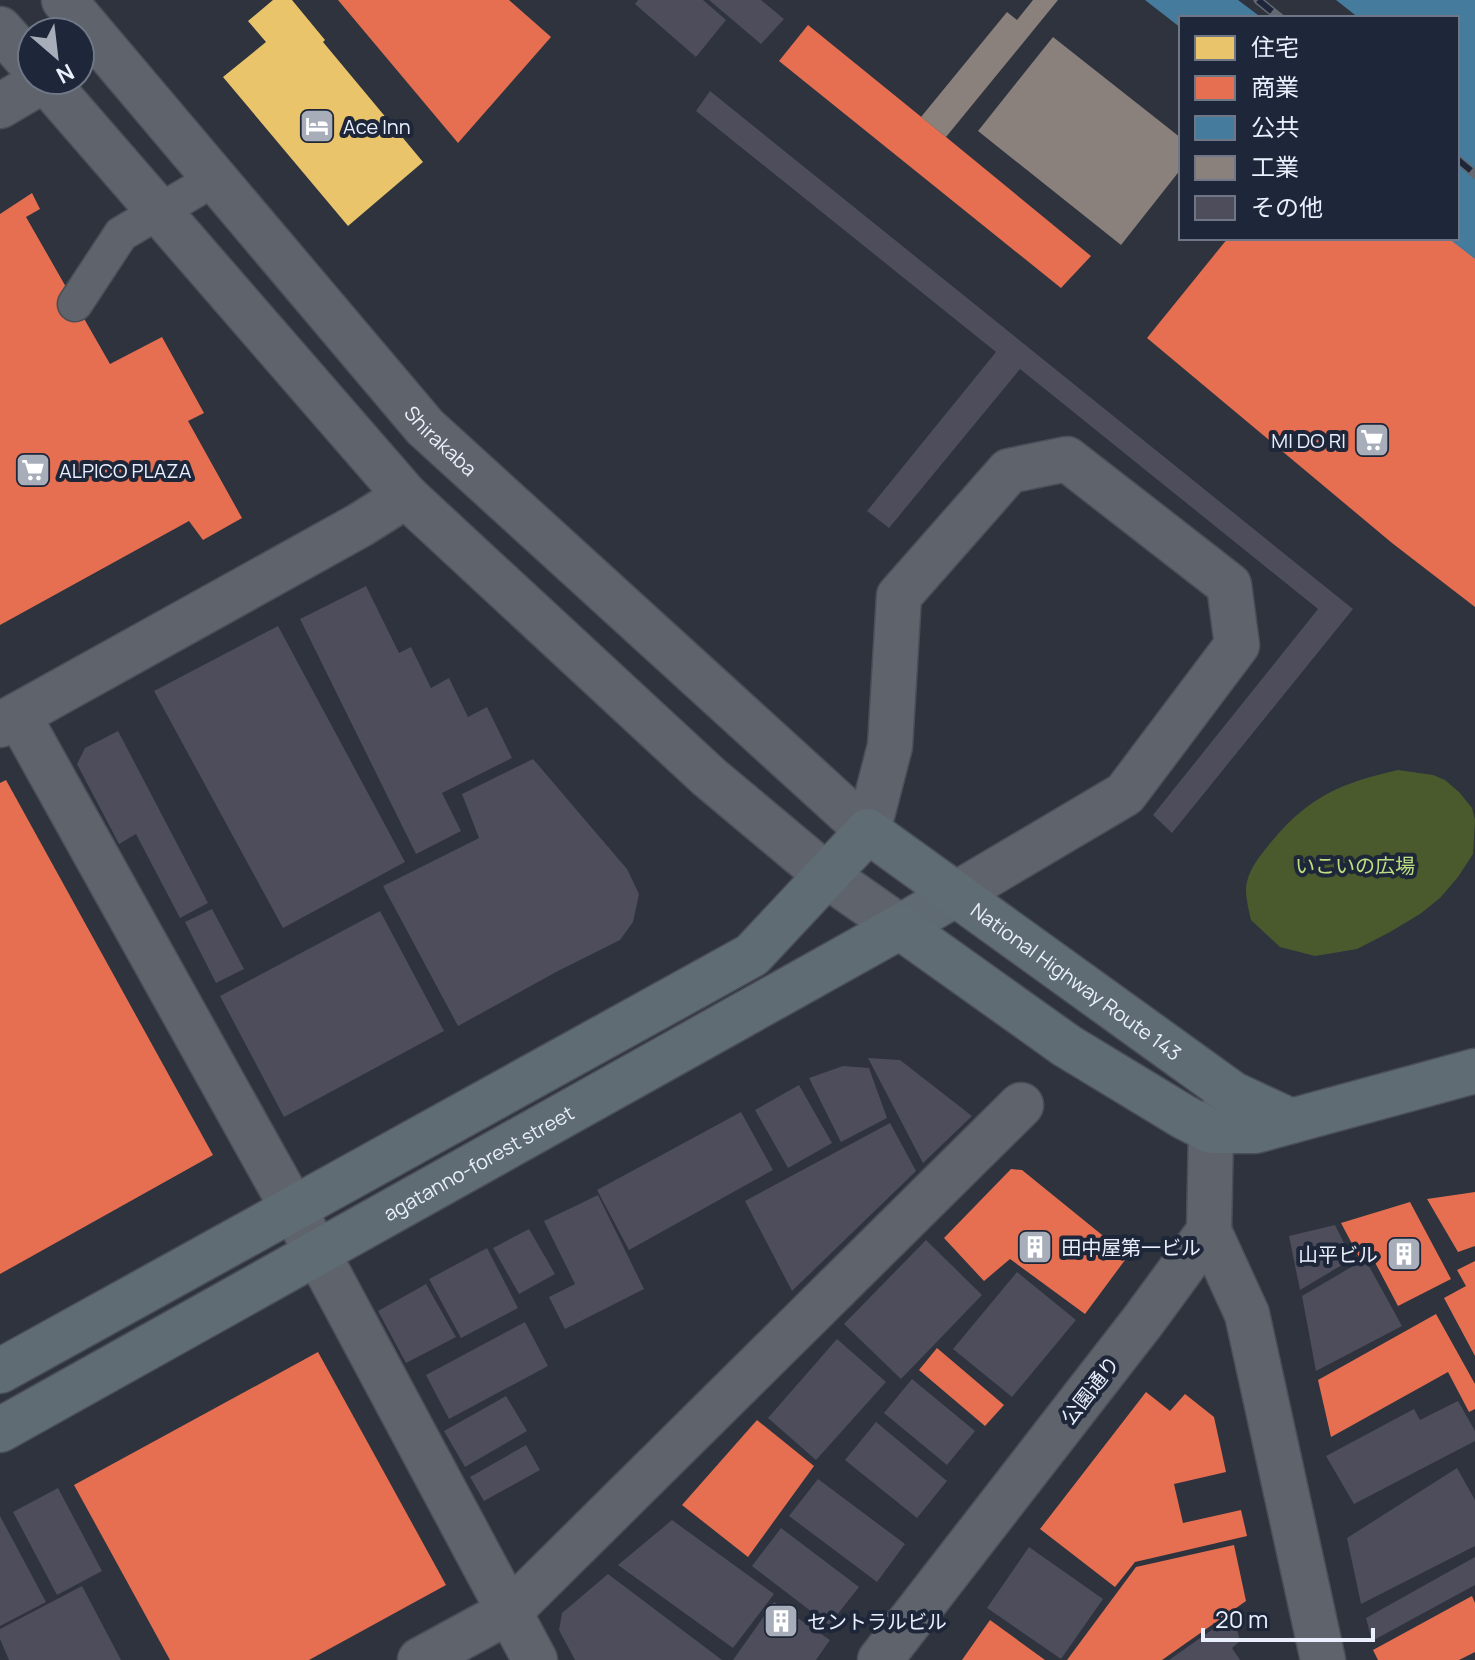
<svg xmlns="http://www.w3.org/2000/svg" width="1475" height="1660" font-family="Manrope,'Noto Sans JP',sans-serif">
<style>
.green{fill:#4a5a2d}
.homes{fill:#e9c46a}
.shops{fill:#e76f51}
.public{fill:#457b9d}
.industry{fill:#8a817c}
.building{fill:#4d4d5c}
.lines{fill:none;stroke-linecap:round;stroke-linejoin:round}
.service-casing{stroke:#4a4e58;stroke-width:37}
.minor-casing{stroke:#4a4e58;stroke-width:47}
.tertiary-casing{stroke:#4a4e58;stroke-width:47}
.primary-casing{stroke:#4a4e58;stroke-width:47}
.trunk-casing{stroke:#4a4e58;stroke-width:47}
.service{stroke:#5f636c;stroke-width:34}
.minor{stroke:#5f636c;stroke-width:44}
.tertiary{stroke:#5f636c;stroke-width:44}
.primary{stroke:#5f6a72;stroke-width:44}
.trunk{stroke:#5f6c74;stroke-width:44}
.rail-casing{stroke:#646971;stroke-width:9}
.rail{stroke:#1e2739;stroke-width:6;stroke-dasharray:18;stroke-linecap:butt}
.labels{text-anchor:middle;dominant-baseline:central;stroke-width:8;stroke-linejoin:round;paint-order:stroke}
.poi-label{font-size:20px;fill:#e9effc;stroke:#1e2739;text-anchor:start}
.street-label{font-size:20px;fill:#e9effc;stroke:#1e2739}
.park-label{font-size:20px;fill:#bfe081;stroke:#1e2739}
</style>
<rect width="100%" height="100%" fill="#2e333e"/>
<path class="green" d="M1398 770 1433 775 1445 780 1459 792 1472 808 1475 820 1473 854 1458 877 1440 898 1420 914 1390 932 1357 949 1315 956 1280 947 1251 920C1249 911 1246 899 1246 890 1247 870 1260 856 1272 841 1310 796 1341 783 1398 770Z"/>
<path class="homes" d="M273 0H292L325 40 323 42 423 162 348 226 223 77 266 42 248 21Z"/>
<g class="shops">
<path d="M338 0H509L551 37 458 143Z"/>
<path d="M808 25 946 137 1091 256 1061 288 779 61Z"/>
<path d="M32 193 40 209 26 217 110 364 162 337 204 413 188 421 242 518 203 540 189 521 0 625V214Z"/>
<path d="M1228 238H1449L1475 258V607L1392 543 1147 338Z"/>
<path d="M6 780 213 1155 0 1274V783Z"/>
<path d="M1011 1169 1022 1170 1128 1256 1085 1314 1010 1259 984 1281 944 1238Z"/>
<path d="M1475 1192V1246L1458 1252 1427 1199Z"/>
<path d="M1410 1202 1451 1279 1398 1306 1369 1251 1359 1257 1341 1223Z"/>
<path d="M1475 1261V1356L1444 1298 1466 1286 1457 1270Z"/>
<path d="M1436 1314 1475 1384V1409L1469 1412 1448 1372 1331 1437 1318 1380Z"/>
<path d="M937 1348 1004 1405 985 1426 919 1370Z"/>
<path d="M318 1352 446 1585 309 1660H170L74 1485Z"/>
<path d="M1146 1392 1170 1411 1185 1394 1214 1417 1226 1472 1174 1484 1183 1523 1241 1510 1247 1536 1135 1562 1115 1587 1040 1529Z"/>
<path d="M757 1420 814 1466 748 1557 682 1505Z"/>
<path d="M1234 1545 1246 1601 1162 1660H1067L1136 1567Z"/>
<path d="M1472 1596 1475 1603V1652L1459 1660H1378L1373 1650Z"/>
<path d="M990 1620 1045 1660H962Z"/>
</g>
<g class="public">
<path d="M1145 0H1238L1262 18H1181V28Z"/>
<path d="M1336 0H1475V259L1448 238H1457V18H1359Z"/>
</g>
<g class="industry">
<path d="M1033 0H1058L946 137 921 117 1007 12 1017 20Z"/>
<path d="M1053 37 1181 138V169L1121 245 978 131Z"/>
</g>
<g class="building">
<path d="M638 0H703L726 20 696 57 635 4Z"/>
<path d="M709 0H761L784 19 761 44Z"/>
<path d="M710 91 1353 609 1172 833 1153 815 1318 609 1020 369 889 528 867 511 996 352 696 111Z"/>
<path d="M366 586 399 653 411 647 431 688 449 678 468 717 487 707 512 758 442 793 461 831 416 854 300 619Z"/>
<path d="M278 626 405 862 283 928 154 691Z"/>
<path d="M118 731 208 903 180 918 136 834 119 844 77 764 85 748Z"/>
<path d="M533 759 627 869 639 894 633 922 620 940 558 971 458 1026 383 886 479 838 462 794Z"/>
<path d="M212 909 244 969 216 983 185 922Z"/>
<path d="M380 911 444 1031 284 1117 220 996Z"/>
<path d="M868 1058 900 1060 972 1116 923 1163Z"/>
<path d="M843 1066 869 1068 887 1118 841 1142 809 1078Z"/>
<path d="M799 1085 832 1143 788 1168 755 1110Z"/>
<path d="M741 1112 773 1170 629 1250 597 1190Z"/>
<path d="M890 1123 916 1171 792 1291 745 1201Z"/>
<path d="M598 1195 644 1289 565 1329 549 1297 575 1284 544 1221Z"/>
<path d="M1335 1225 1352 1259 1300 1290 1289 1236Z"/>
<path d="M529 1229 555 1274 519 1294 493 1248Z"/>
<path d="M926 1240 982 1295 901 1379 844 1324Z"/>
<path d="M487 1248 518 1308 461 1338 429 1279Z"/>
<path d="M1365 1259 1402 1326 1316 1371 1302 1296Z"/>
<path d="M1017 1272 1076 1320 1012 1397 953 1349Z"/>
<path d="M426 1284 456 1337 406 1363 378 1311Z"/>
<path d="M525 1322 548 1366 449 1419 426 1375Z"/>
<path d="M837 1339 886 1382 816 1460 768 1418Z"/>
<path d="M912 1379 975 1431 947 1465 884 1413Z"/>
<path d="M506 1396 527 1431 465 1467 444 1431Z"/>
<path d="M1458 1401 1475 1431V1441L1354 1504 1326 1456 1414 1409 1420 1420Z"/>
<path d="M876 1422 947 1481 917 1518 845 1460Z"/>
<path d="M526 1445 540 1470 484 1501 470 1477Z"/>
<path d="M1457 1468 1475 1500V1546L1361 1604 1347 1538Z"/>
<path d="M818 1479 905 1544 877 1582 789 1516Z"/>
<path d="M58 1488 102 1571 57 1595 13 1512Z"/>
<path d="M0 1516 46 1602 0 1626Z"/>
<path d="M672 1520 774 1594 733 1648 618 1565Z"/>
<path d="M781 1528 859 1587 829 1625 752 1566Z"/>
<path d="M1029 1547 1103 1599 1061 1659 987 1608Z"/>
<path d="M1475 1557V1585L1372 1641 1366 1618Z"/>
<path d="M608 1574 722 1660H575L559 1630 562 1613Z"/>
<path d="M82 1586 121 1660H9L0 1639V1629Z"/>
<path d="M774 1602 830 1640 816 1660H733Z"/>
<path d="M1233 1615 1240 1641 1232 1648 1240 1660H1169Z"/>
</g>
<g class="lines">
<g class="service-casing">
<path id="service" d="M75 304 121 234 214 179"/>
</g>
<g class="minor-casing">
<g id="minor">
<path d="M18 715 317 1252 535 1660"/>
<path d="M0 725 360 525 406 496"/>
<path d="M868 831 890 746 899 596 1009 471 1067 459 1229 585 1237 645 1125 794 956 894"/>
<path d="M1209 1231 1247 1314 1323 1660"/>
<path d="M420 1660 510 1611 1021 1105"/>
<path d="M880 1660 1143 1321 1209 1231 1211 1131 1230 1099"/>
</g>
</g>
<g class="tertiary-casing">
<g id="tertiary">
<path id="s1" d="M64 0 425 427 868 831"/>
<path d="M0 29 32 65"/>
<path d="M45 80 406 496 709 777 826 875 900 927"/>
<path d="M0 106 44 80"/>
</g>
</g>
<g class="primary-casing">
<path id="primary" d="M900 927 956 894"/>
</g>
<g class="trunk-casing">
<g id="trunk">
<path id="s2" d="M0 1371 752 955 868 831 1233 1094 1291 1121"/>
<path id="s3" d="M0 1430 900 927 1067 1046 1184 1117 1211 1131H1255L1475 1071"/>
</g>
</g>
<use href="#service" class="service"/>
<use href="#minor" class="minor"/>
<use href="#tertiary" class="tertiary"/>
<use href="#primary" class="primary"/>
<use href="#trunk" class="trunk"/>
<g class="rail-casing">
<g id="rail">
<path d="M1258 0 1280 18"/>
<path d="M1457 159 1475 174"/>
</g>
</g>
<use href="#rail" class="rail"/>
</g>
<defs>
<g id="hotel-square" transform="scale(1.8)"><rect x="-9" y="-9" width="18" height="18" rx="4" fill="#a8adba" stroke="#1e2739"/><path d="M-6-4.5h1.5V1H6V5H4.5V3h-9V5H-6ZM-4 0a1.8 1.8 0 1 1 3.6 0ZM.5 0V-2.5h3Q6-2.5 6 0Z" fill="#fff"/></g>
<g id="supermarket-square" transform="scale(1.8)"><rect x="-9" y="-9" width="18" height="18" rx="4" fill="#a8adba" stroke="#1e2739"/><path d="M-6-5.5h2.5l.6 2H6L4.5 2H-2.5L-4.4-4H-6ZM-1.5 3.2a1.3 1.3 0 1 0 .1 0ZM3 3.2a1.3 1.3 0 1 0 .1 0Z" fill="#fff"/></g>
<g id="building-square" transform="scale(1.8)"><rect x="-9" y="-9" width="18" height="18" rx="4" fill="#a8adba" stroke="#1e2739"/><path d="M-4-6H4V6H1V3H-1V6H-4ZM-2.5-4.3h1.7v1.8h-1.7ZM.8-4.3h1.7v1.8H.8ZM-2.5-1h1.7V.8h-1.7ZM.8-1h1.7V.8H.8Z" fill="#fff"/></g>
</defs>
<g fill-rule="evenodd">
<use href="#hotel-square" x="317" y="126"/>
<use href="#supermarket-square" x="1372" y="440"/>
<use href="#supermarket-square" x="33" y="470"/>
<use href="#building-square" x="1035" y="1247"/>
<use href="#building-square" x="1404" y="1254"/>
<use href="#building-square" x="781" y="1621"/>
</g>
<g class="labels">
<g class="poi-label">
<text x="343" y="126">Ace Inn</text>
<text x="1346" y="440" text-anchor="end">MI DO RI</text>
<text x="59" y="470">ALPICO PLAZA</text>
<text x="1061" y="1247">田中屋第一ビル</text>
<text x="1378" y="1254" text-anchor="end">山平ビル</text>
<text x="807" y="1621">セントラルビル</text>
</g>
<g class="street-label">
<text stroke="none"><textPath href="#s1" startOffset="580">Shirakaba</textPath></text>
<text stroke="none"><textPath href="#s2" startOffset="1286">National Highway Route 143</textPath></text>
<text stroke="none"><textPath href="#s3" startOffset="548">agatanno-forest street</textPath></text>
<text transform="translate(1090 1390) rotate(-52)">公園通り</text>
</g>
<g class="park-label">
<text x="1355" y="865">いこいの広場</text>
</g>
</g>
<rect x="1179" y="16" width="280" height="224" fill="#1e2739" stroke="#6f7787" stroke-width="2"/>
<rect x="1195" y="36" width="40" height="24" fill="#e9c46a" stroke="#6f7787" stroke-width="2"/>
<text x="1251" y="56" font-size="24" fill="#e9effc">住宅</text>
<rect x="1195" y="76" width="40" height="24" fill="#e76f51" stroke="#6f7787" stroke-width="2"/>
<text x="1251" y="96" font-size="24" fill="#e9effc">商業</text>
<rect x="1195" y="116" width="40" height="24" fill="#457b9d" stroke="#6f7787" stroke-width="2"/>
<text x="1251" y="136" font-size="24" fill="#e9effc">公共</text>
<rect x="1195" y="156" width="40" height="24" fill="#8a817c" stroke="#6f7787" stroke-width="2"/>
<text x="1251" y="176" font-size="24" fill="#e9effc">工業</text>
<rect x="1195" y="196" width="40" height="24" fill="#4d4d5c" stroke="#6f7787" stroke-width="2"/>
<text x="1251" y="216" font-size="24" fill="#e9effc">その他</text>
<g transform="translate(56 56) rotate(152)"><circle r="38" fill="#1e2739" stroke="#6f7787" stroke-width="2"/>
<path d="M0-6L14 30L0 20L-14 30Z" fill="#a8adba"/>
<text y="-12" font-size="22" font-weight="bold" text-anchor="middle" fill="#e9effc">N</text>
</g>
<path d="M1203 1628v12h170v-12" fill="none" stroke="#e9effc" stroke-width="4"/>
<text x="1215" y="1628" font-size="24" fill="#e9effc" stroke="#1e2739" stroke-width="6" paint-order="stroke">20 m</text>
</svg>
